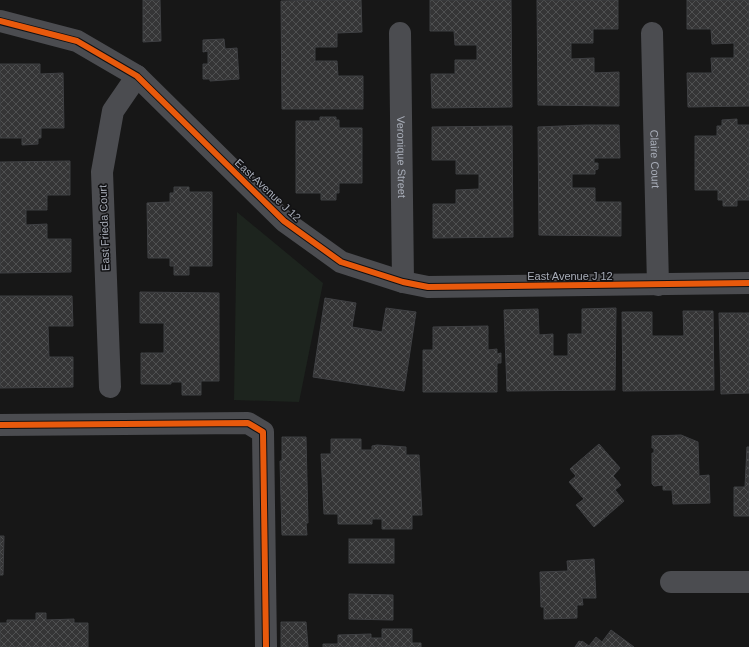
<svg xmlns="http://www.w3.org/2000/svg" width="749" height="647" font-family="Arial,sans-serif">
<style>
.green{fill:#1d241e}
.building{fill:url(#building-cross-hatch);stroke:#3f4043}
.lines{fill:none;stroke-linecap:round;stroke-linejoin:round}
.minor{stroke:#4b4c50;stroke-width:22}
.cycleway-casing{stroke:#111113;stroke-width:8}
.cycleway{stroke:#e8590c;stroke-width:6}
.labels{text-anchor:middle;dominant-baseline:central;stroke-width:3;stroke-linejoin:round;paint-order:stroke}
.street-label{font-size:11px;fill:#a8adb8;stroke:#111113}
</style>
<defs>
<pattern id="building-cross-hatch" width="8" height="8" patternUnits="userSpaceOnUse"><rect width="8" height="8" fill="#353536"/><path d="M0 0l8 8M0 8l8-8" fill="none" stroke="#4f5051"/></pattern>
</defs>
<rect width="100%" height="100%" fill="#171717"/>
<path class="green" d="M237 212 323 283 299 402 234 400Z"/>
<g class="building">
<path d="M143 0H160L161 41 143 42Z"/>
<path d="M329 0H361L362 32 337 33V47H315V61H337L338 76H363V109H282L281 1Z"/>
<path d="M430 0H511L512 107 432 108 431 74H455V60H477V45H455L454 31H430Z"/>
<path d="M537 0H618V29H593V43H571V59L594 58V73L619 72V106L538 105Z"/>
<path d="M687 0H749V106L688 107 687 73H712L711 58H734V43L712 44 711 29H687Z"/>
<path d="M224 39 225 49 237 48 239 79 210 81V79H203V64H208V51L203 52V40Z"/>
<path d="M0 64H40V74L63 73 64 128H41V138H38V144L22 145V138H0Z"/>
<path d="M320 117H336V120H339V128H362V183H339V193H336V200H321V193H296V121H320Z"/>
<path d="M737 119V125H749V200H737V206H723V200H718V190H695V136H717V126H722V120Z"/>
<path d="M586 125H619L620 158H594V163H598V169L595 170V174H572V188H595V202H621V236L539 235 538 127Z"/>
<path d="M512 126 513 237 433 238V204H456V190L479 189V174H456V160H432V127Z"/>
<path d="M70 161V195H47V210H26V225L47 224V239H71V272L0 273V162Z"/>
<path d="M174 187H189V192H212V266H189V275H174V266H170V258H148L147 203 170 202V193H174Z"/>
<path d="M140 292 219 293V381H201V395H182V382H171V384H141V353H164V323H140Z"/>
<path d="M0 296H72L73 326H48L49 357H73V387L0 388Z"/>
<path d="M325 298 356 303 352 327 382 332 386 308 416 312 404 391 313 377Z"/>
<path d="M616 308 615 390 507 391 504 310 538 309 539 335 553 334V356H568V334H582V309Z"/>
<path d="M683 311H713L714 390 623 391 622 312H652V336H684Z"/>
<path d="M719 313H749V393L721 394Z"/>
<path d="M488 326V350L497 349V354L501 353V363H497V392H423V350H433V327Z"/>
<path d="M681 435 698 442 699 476 709 475 710 503 673 504 672 490H663V485L654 486 652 484V453H654V448H652V436Z"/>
<path d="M282 437H306L308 523H306L307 535H282L280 461H282Z"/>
<path d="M331 439H361V450H372V446L377 445 406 447V455H419L422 515H412V529H382V519H372V524H338V514H324L321 454H331Z"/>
<path d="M599 444 620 468 613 476 621 485 615 490 624 501 594 527 576 505 584 499 569 482 576 476 570 469Z"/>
<path d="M747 447H749V516H734V487H745Z"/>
<path d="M0 536H4L3 575H0Z"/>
<rect x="349" y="539" width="45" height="24"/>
<path d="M594 559 596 598H582L583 605H577V618L544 619V607H541L540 572 568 571 567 561Z"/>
<path d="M349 594 393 595V620L349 619Z"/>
<path d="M36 613H46V620L74 619V623H88V647H0V623H7V620H36Z"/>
<path d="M281 622H306L308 647H281Z"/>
<path d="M382 629H412V643H421V647H323V644H338V635L371 634V638H382Z"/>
<path d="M611 630 634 647H575L579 641 581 642 582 641 589 646 596 637 602 642Z"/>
</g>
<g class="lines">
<g class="minor">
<path d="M0 21 77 41 137 76 284 221 341 262 403 282 428 287 749 283"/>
<path id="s1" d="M400 33 403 282"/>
<path id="s2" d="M652 33 658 285"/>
<path d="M110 387 102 172 113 111 137 76"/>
<path d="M0 425 248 423 263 432 266 647"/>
<path d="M671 582H749"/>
</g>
<g class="cycleway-casing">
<g id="cycleway">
<path d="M0 21 77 41 137 76 284 221 341 262 403 282 428 287 749 283"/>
<path d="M0 425 248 423 263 432 266 647"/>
</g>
</g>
<use href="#cycleway" class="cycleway"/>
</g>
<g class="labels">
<g class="street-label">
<text stroke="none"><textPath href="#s1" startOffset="124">Veronique Street</textPath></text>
<text stroke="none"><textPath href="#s2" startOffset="126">Claire Court</textPath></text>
<text transform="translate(268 190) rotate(43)">East Avenue J 12</text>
<text transform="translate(104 228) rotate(-92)">East Frieda Court</text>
<text x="570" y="276">East Avenue J 12</text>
</g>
</g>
</svg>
